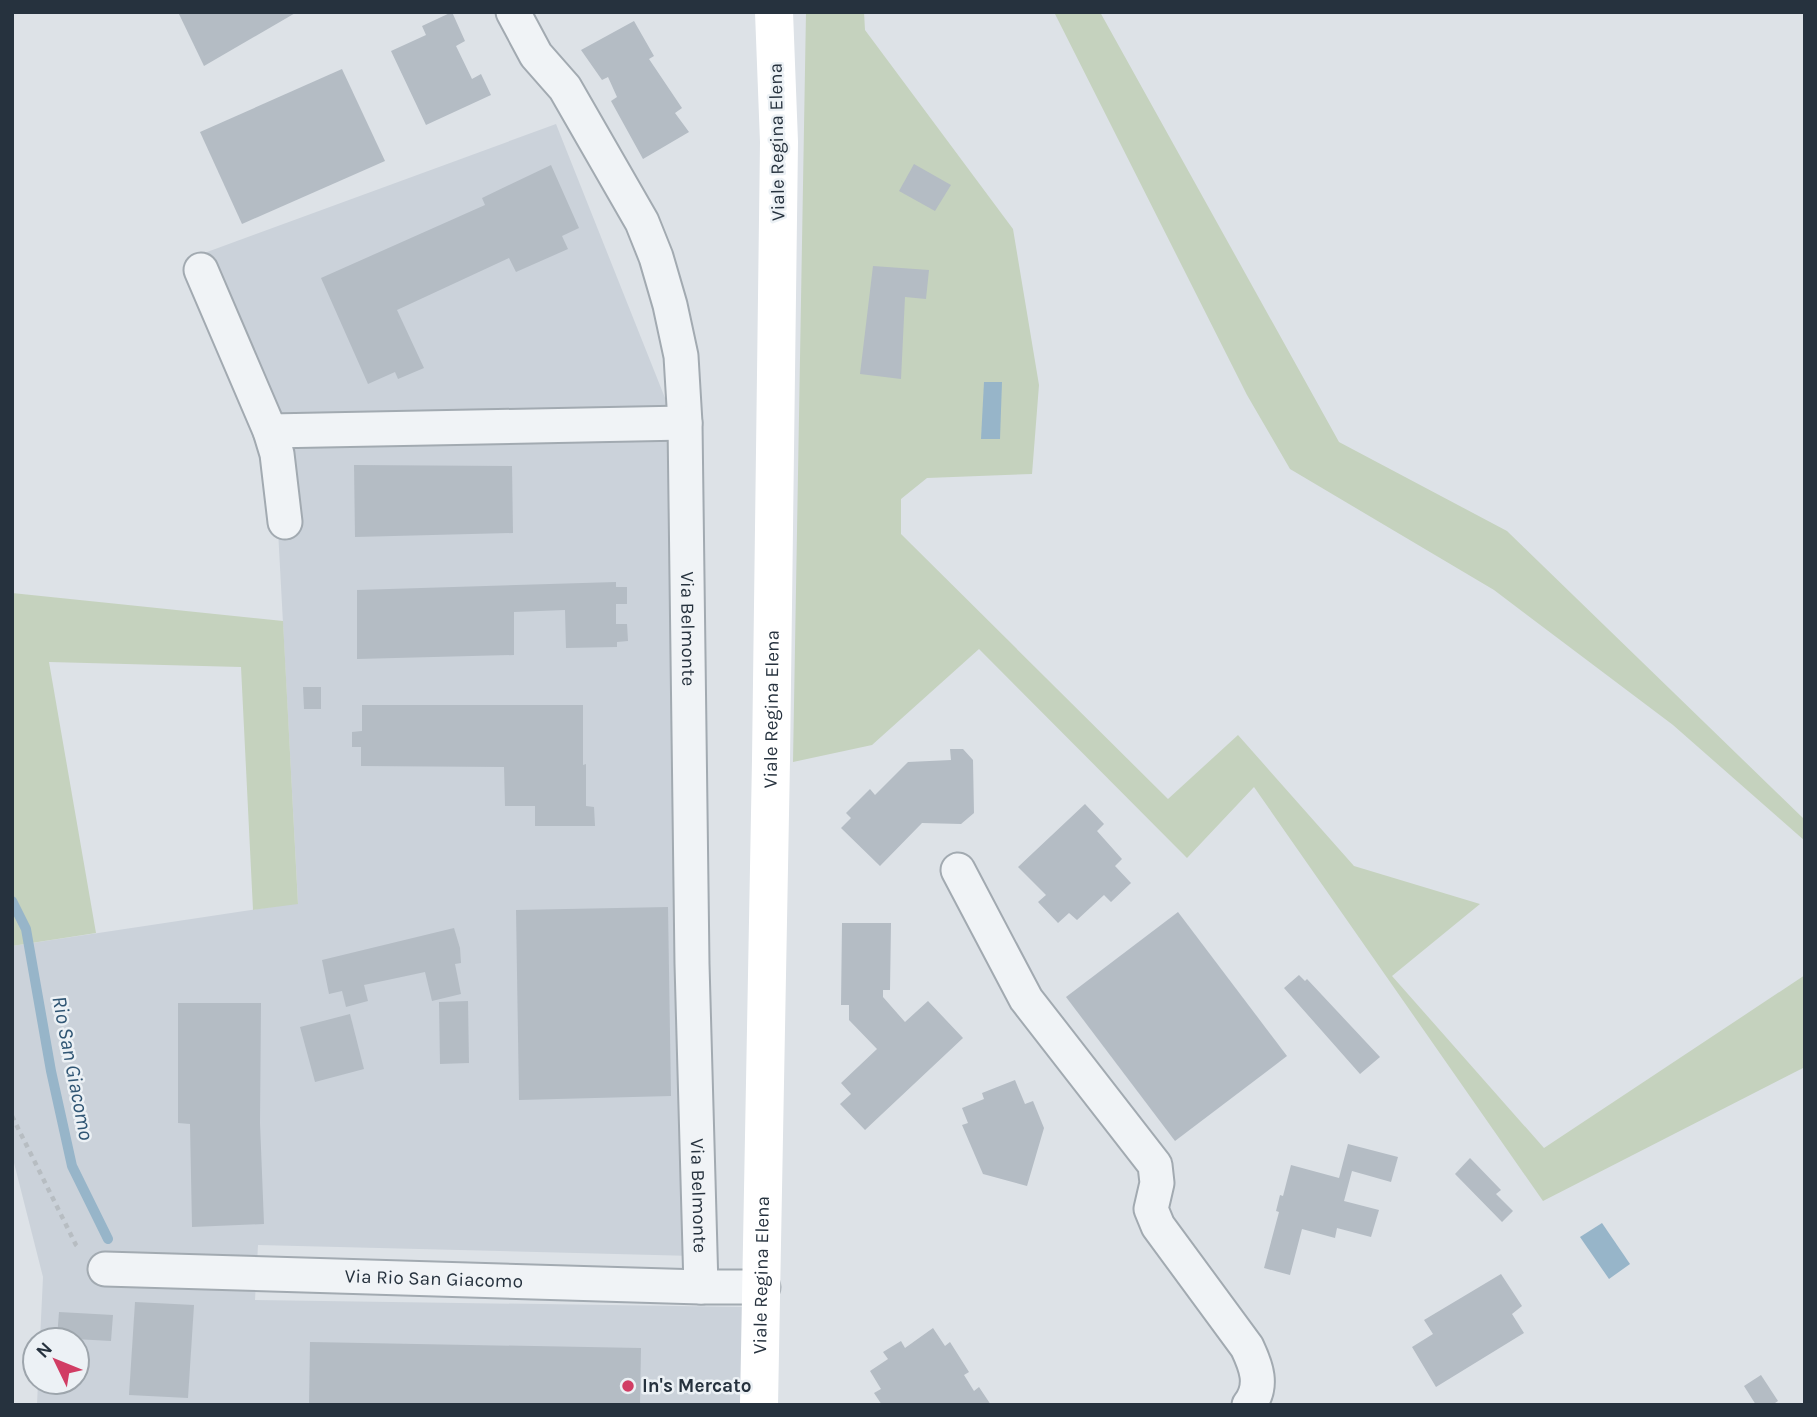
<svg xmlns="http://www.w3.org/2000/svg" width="1817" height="1417" font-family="Karla,sans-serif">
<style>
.built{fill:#cbd2da}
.green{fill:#c5d2be}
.water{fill:#97b5c9}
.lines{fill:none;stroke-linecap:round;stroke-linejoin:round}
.stream{stroke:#97b5c9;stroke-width:10}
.building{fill:#b4bcc4}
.minor-casing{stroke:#a2aab1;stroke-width:37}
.path{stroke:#b7bdc2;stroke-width:4.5;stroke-dasharray:5 5;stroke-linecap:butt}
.minor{stroke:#f0f3f6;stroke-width:33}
.secondary{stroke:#fff;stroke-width:38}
.poi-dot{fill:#d13d64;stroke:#ecf1f5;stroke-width:2.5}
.labels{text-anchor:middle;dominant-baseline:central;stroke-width:5;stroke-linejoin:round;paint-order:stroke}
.street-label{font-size:19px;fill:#26323e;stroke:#ecf1f5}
.poi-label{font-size:19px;font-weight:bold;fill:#26323e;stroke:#ecf1f5;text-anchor:start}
.water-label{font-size:21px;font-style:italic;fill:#2f5573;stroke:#ecf1f5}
</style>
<rect width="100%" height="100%" fill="#dde2e7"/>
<path class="built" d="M556 124 667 403 672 464 694 1256 258 1245 255 1300 744 1307 740 1405H37L38 1382H77V1340H40L43 1277 12 1155V946L298 903 275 474 188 259Z"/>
<g class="green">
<path d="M806 12H864L865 30 1013 229 1039 385 1032 474 927 478 901 499V534L1168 799 1238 735 1354 866 1480 904 1392 976 1544 1148 1805 975V1067L1543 1201 1254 787 1187 858 979 649 872 745 793 762Z"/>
<path d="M1054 12H1100L1339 442 1507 531 1805 820V841L1673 725 1494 590 1290 469 1247 395Z"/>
<path d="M12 593 283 621 298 904 253 910 241 667 49 662 96 933 12 946Z"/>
</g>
<g class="water">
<path d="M984 382H1002L1000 439H981Z"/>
<path d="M1602 1223 1630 1264 1609 1279 1580 1237Z"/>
</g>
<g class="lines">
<path class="stream" d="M12 901 26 929 51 1071 72 1166 108 1239"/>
</g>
<g class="building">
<path d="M178 12H297L204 66Z"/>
<path d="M452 12 465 41 456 46 472 79 481 74 491 95 426 125 391 51 426 35 422 26Z"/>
<path d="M634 21 654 56 649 59 682 108 675 113 689 132 643 159 611 101 617 97 608 77 602 80 581 50Z"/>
<path d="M342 69 385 161 242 224 200 132Z"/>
<path d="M914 164 951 185 935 211 899 191Z"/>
<path d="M551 165 579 228 562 236 568 249 516 272 509 258 397 310 424 368 398 379 395 372 368 384 321 278 485 205 482 198Z"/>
<path d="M873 266 929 270 926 299 905 297 901 379 860 374Z"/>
<path d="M354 465 512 466 513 533 355 537Z"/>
<path d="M616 582V587H627V604H616V624H627L628 641 617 642V647L566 648 565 610 514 612V655L357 659V590Z"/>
<path d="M303 687H321V709H304Z"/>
<path d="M362 705H583V765L586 764V806L594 807 595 826H535V806H505L504 767 361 766V747H352V732L362 731Z"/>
<path d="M950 749H963L973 760 974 813 961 824 922 823 880 866 841 828 851 818 846 813 870 789 875 795 908 762 951 760Z"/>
<path d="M1085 804 1104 824 1097 831 1122 859 1115 866 1131 883 1111 902 1104 895 1077 920 1069 913 1058 923 1038 902 1046 895 1018 867Z"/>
<path d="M668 907 671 1096 519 1100 516 910Z"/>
<path d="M1178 912 1287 1056 1175 1141 1066 997Z"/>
<path d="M842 923H891L890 990H883V997L905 1022 928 1001 963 1038 865 1130 840 1104 851 1094 841 1083 877 1049 849 1020V1005H841Z"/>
<path d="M454 928 460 948 461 963 455 964 461 994 432 1001 425 972 364 985 368 1001 346 1007 342 991 329 994 322 960Z"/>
<path d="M1299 975 1305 981 1307 979 1380 1057 1360 1074 1284 988Z"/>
<path d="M468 1001 469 1063 440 1064 439 1002Z"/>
<path d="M178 1003H261L260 1123 264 1224 192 1227 190 1124 178 1123Z"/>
<path d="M350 1014 364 1069 315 1082 300 1027Z"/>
<path d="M1015 1080 1025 1104 1033 1101 1044 1128 1027 1186 983 1174 962 1125 968 1123 962 1108 984 1099 982 1093Z"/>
<path d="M1348 1144 1398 1157 1391 1182 1352 1171 1344 1201 1379 1210 1371 1237 1337 1228 1335 1238 1302 1229 1290 1275 1264 1268 1279 1212 1276 1211 1280 1195 1283 1196 1291 1165 1339 1178Z"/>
<path d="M1470 1158 1501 1190 1496 1194 1513 1211 1502 1222 1455 1174Z"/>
<path d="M1501 1274 1522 1306 1512 1314 1524 1333 1436 1387 1412 1347 1433 1334 1424 1320Z"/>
<path d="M135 1302 194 1305 188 1398 129 1395Z"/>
<path d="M59 1312 113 1315 111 1341 57 1338Z"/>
<path d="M933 1328 945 1346 950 1342 969 1372 964 1375 974 1391 979 1387 991 1405H882L874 1393 881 1389 870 1371 888 1359 883 1352 901 1341 905 1348Z"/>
<path d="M310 1342 641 1348 640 1405H309Z"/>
<path d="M1761 1375 1778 1401 1772 1405H1756L1744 1386Z"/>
</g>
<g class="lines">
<g class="minor-casing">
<g id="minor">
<path id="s1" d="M513 12 536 55 565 88 642 222 656 257 670 305 681 356 685 423 692 964 701 1287"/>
<path d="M201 270 270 431 277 454 285 522"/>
<path d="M270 431 685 423"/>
<path d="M958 870 1026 999 1155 1165 1157 1183 1151 1209 1158 1226 1247 1347C1256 1366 1264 1386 1249 1405"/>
<path id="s2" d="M105 1269 701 1287H763"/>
</g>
</g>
<path class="path" d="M12 1116 76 1245 80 1249"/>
<use href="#minor" class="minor"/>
<path class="secondary" id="s3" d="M759 1405 771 760 779 142 774 12"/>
</g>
<circle class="poi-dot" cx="628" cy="1386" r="7"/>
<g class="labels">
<g class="street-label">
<text transform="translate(777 142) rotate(-91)">Viale Regina Elena</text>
<text stroke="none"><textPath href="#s1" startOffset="660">Via Belmonte</textPath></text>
<text stroke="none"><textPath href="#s3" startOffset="696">Viale Regina Elena</textPath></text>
<text stroke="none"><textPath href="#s1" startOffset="1227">Via Belmonte</textPath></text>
<text stroke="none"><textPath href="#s3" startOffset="130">Viale Regina Elena</textPath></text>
<text stroke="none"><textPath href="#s2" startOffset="329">Via Rio San Giacomo</textPath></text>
</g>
<g class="poi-label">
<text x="642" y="1386">In's Mercato</text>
</g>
<g class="water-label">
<text transform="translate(73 1068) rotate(79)">Rio San Giacomo</text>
</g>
</g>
<rect width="1817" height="1417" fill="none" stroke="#26323e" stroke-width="28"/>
<g transform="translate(56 1361) rotate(313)"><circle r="33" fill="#ecf1f5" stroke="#9da5ac" stroke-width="2"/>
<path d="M0-5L12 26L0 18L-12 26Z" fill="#d13d64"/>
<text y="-10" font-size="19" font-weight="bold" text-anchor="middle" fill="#26323e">N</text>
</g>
</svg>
